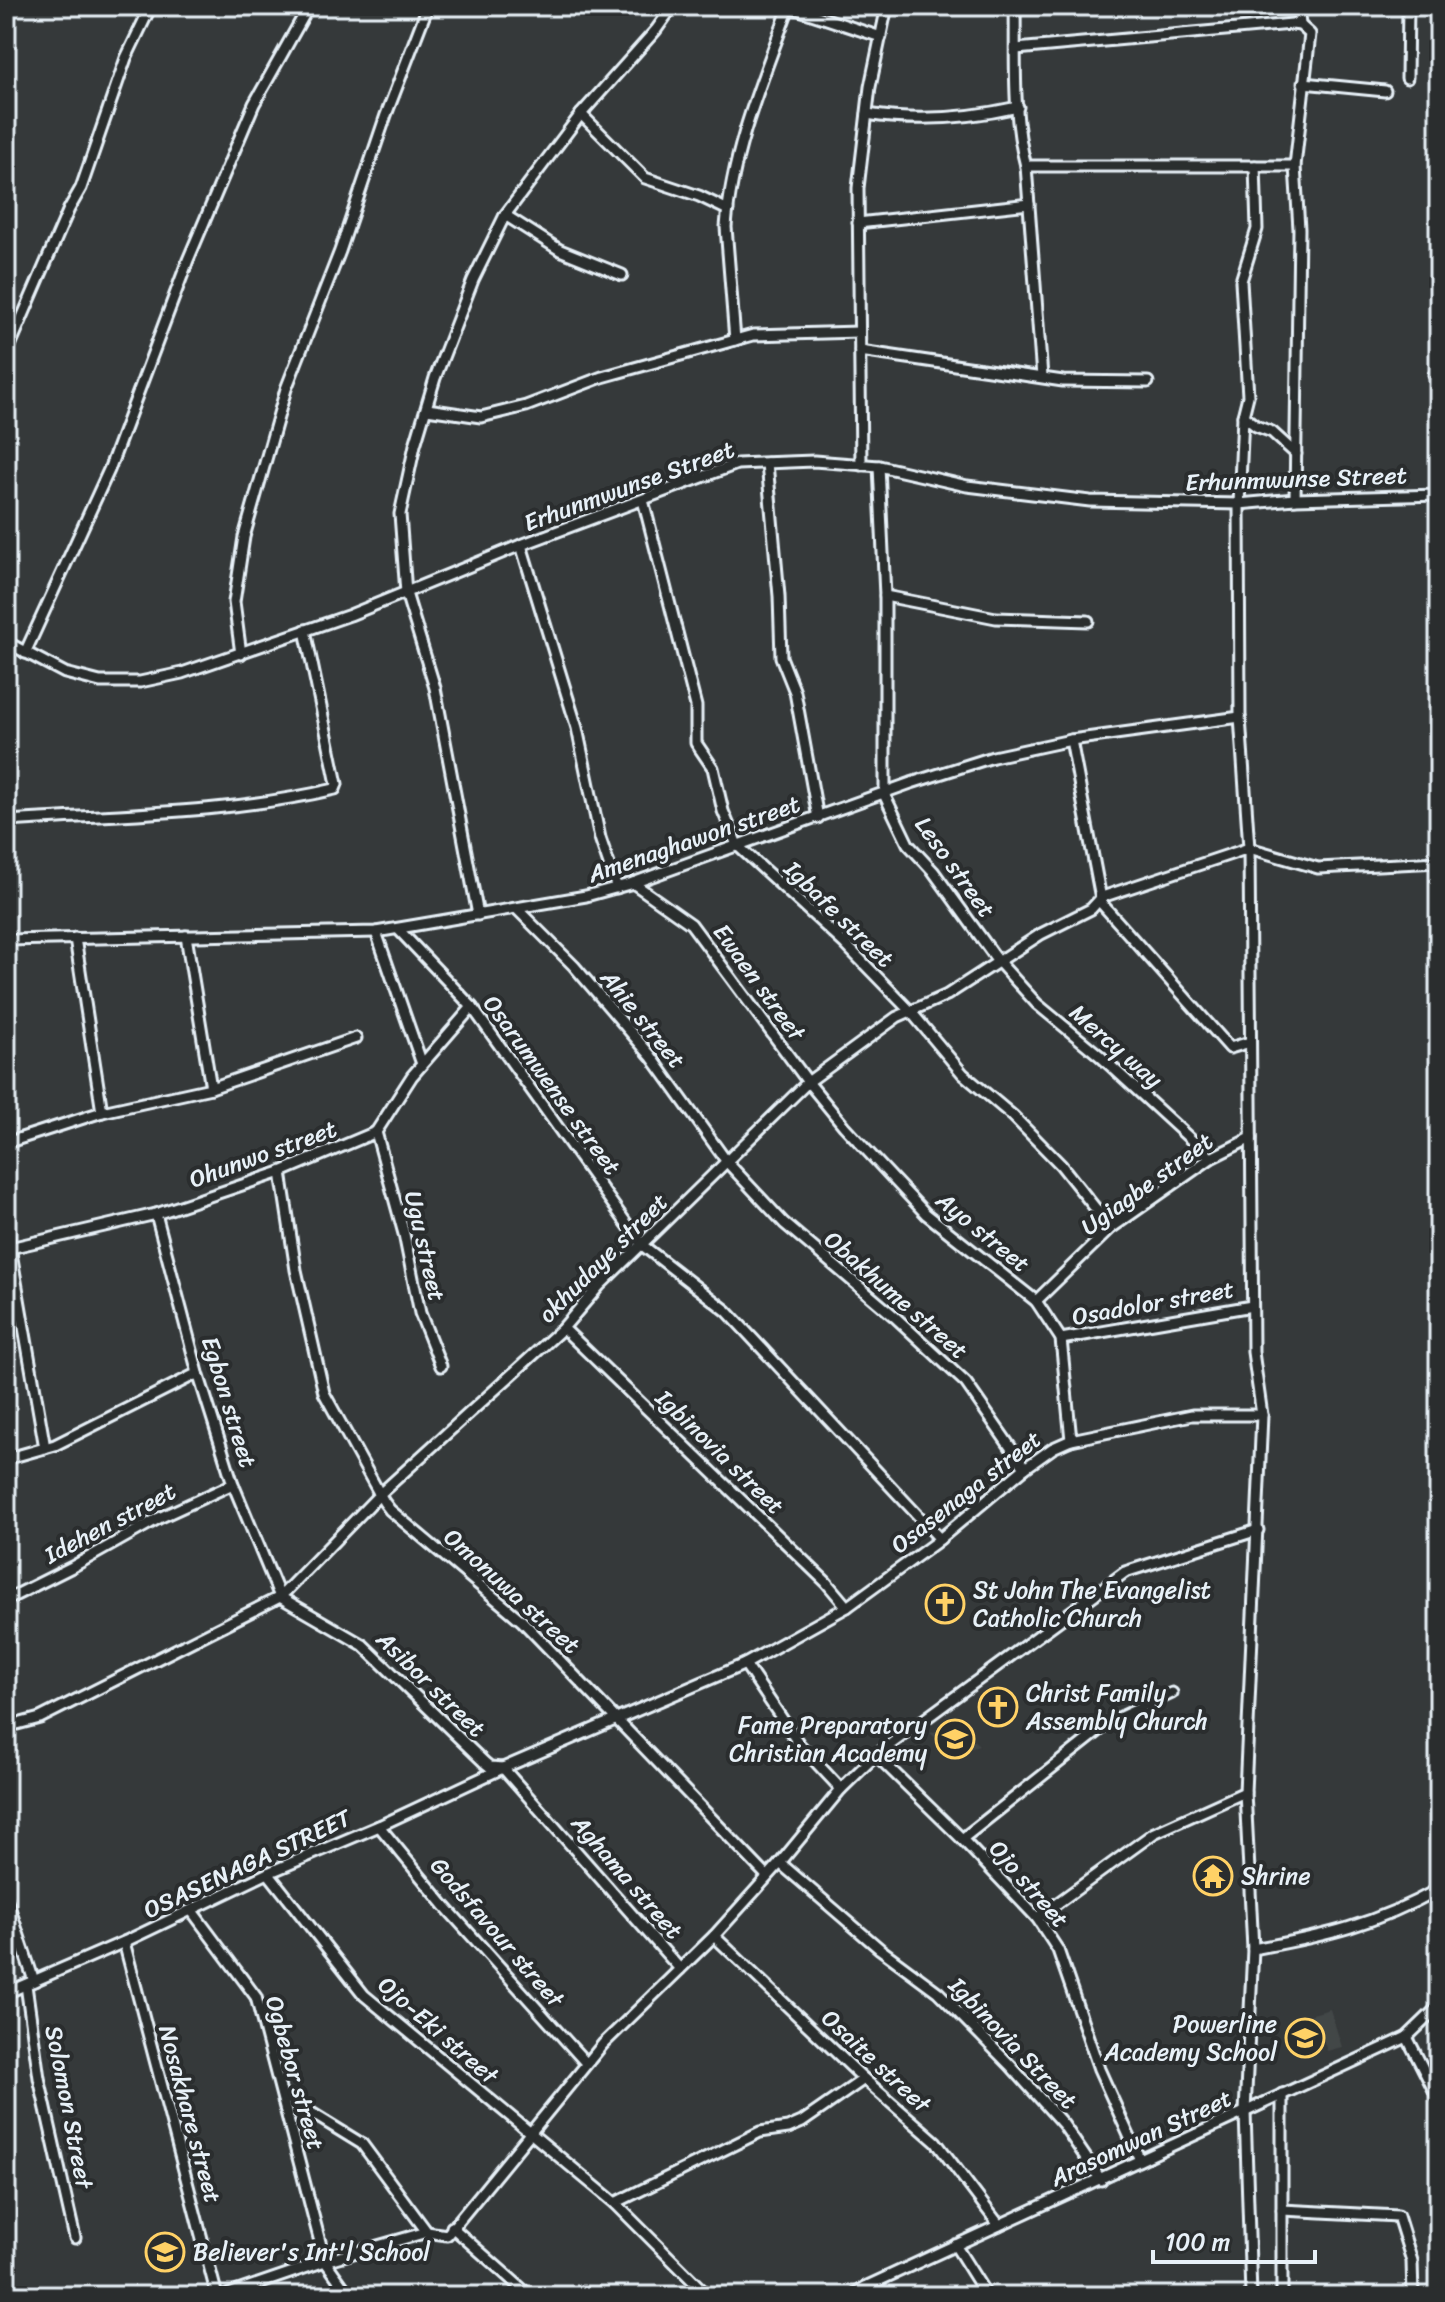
<svg xmlns="http://www.w3.org/2000/svg" width="1445" height="2302" font-family="Sriracha,sans-serif">
<style>
.built{fill:#424647}
.lines{fill:none;stroke-linecap:round;stroke-linejoin:round}
.street-casing{stroke:#e8f1f8;stroke-width:15}
.street{stroke:#2a2d2e;stroke-width:9}
.labels{text-anchor:middle;dominant-baseline:central;stroke-width:8;stroke-linejoin:round;paint-order:stroke}
.street-label{font-size:24px;fill:#e8f1f8;stroke:#2a2d2e}
.poi-label{font-size:24px;fill:#e8f1f8;stroke:#2a2d2e;text-anchor:start}
</style>
<rect width="100%" height="100%" fill="#35393a"/>
<filter id="ink" filterUnits="userSpaceOnUse"><feTurbulence type="fractalNoise" baseFrequency=".0125" numOctaves="2"/><feDisplacementMap in="SourceGraphic" scale="16" xChannelSelector="R" yChannelSelector="G"/><feConvolveMatrix kernelMatrix="1 2 1 2 8 2 1 2 1" color-interpolation-filters="sRGB"/></filter>
<g filter="url(#ink)">
<g class="built">
<path d="M956 1725 979 1745 954 1753 930 1733Z"/>
<path d="M1330 2009 1342 2047 1327 2051 1319 2027 1311 2030 1316 2046 1301 2051 1292 2020Z"/>
</g>
<g class="lines">
<g class="street-casing">
<g id="street">
<path d="M787 6 881 37"/>
<path d="M1015 6C1016 58 1012 115 1026 166H1295"/>
<path d="M1298 6 1300 25"/>
<path d="M6 13 9 6"/>
<path d="M1016 49 1292 24 1300 25 1310 34 1295 166 1299 229 1295 499"/>
<path d="M1407 78 1408 6"/>
<path d="M1303 83 1385 91"/>
<path d="M581 114 645 178 699 196 728 210"/>
<path d="M867 114C916 122 969 118 1018 107"/>
<path d="M1026 166 1042 377"/>
<path d="M505 215 560 250 622 275"/>
<path d="M858 223 1029 204"/>
<path d="M735 340 726 227C732 150 763 78 789 7"/>
<path d="M860 351 1063 381 1148 382"/>
<path d="M6 355 69 209 81 188 126 58 151 6"/>
<path d="M1434 375H1439"/>
<path d="M427 409 481 417 526 406 602 377 753 335 859 332"/>
<path d="M1243 416 1256 426 1272 432 1296 454"/>
<path d="M767 463 779 596 781 657 795 692 818 818"/>
<path d="M861 465 858 188 870 87 887 6"/>
<path d="M879 466 885 596V793"/>
<path d="M643 500 696 706V743L713 768 723 811 737 845 845 944 912 1013 963 1074 1013 1116 1061 1165 1111 1228"/>
<path d="M521 545 577 728 600 838 617 888"/>
<path d="M885 596 996 618 1088 621"/>
<path d="M6 642 65 673 100 682H140L182 673 350 615 521 545 737 464 814 461 879 466 967 486 1090 501 1239 504 1295 499 1439 495"/>
<path d="M25 653 109 470 188 260 254 104 309 6"/>
<path d="M241 654 234 602 244 537 286 389 340 251 386 115 428 6"/>
<path d="M1071 740 1102 904 1230 1048 1250 1042"/>
<path d="M884 794 908 844 933 871 998 961 1037 1004 1100 1056 1211 1158"/>
<path d="M6 821C115 814 228 814 335 789L337 784 305 630"/>
<path d="M633 883 691 924 808 1082 844 1126 926 1214 1036 1301 1061 1339 1071 1440"/>
<path d="M517 909 574 966 651 1056 727 1162 784 1223 895 1317 966 1383 1025 1468"/>
<path d="M478 915 435 688 406 593 400 514 415 445 435 378 473 280 505 215 581 114 656 30 673 6"/>
<path d="M398 929 472 1007 642 1245 727 1311 940 1539"/>
<path d="M376 932 422 1064"/>
<path d="M186 936 211 1088"/>
<path d="M75 938 102 1112"/>
<path d="M6 940 376 932 586 896 633 883 911 783 993 757 1071 740 1240 717"/>
<path d="M376 1132 404 1234 420 1313 441 1366"/>
<path d="M6 1143 102 1112 211 1088 356 1038"/>
<path d="M281 1172 296 1270 324 1393 384 1502 390 1510 522 1621 767 1876"/>
<path d="M156 1214 198 1373 233 1484 280 1597 363 1645 484 1762 490 1767 503 1768 680 1969"/>
<path d="M6 1224 45 1448"/>
<path d="M10 1248 156 1214 281 1172 376 1132 412 1076 472 1007"/>
<path d="M1036 1301 1111 1228 1211 1158 1251 1138"/>
<path d="M563 1328 826 1582 847 1607"/>
<path d="M1061 1339 1252 1306"/>
<path d="M6 1459 55 1445 198 1373"/>
<path d="M6 1600 72 1567 159 1518 233 1484"/>
<path d="M745 1664 799 1744 841 1789"/>
<path d="M6 1727 40 1718 280 1597 381 1493 563 1328 599 1286 808 1082 897 1017 947 995 1041 934 1091 909 1102 897 1249 848 1318 868 1439 862"/>
<path d="M876 1755 962 1839 1037 1918 1058 1950 1099 2069 1140 2160"/>
<path d="M379 1826 444 1905 586 2063"/>
<path d="M962 1839 1110 1722 1172 1693"/>
<path d="M780 1863 880 1949 938 1992 1010 2065 1063 2124 1101 2180"/>
<path d="M268 1873 364 1995 615 2203 708 2296"/>
<path d="M6 1897 34 1981"/>
<path d="M192 1911 256 1997 325 2261 350 2296"/>
<path d="M1037 1918 1154 1833 1245 1792"/>
<path d="M714 1936 864 2079 936 2142 999 2225"/>
<path d="M124 1942 217 2296"/>
<path d="M1253 1949C1325 1936 1374 1925 1439 1889"/>
<path d="M26 1985 39 2078 75 2238"/>
<path d="M6 1993 124 1942 268 1873 379 1826 503 1768 745 1664 847 1607 935 1543 1025 1468 1053 1448 1071 1440 1192 1415H1262"/>
<path d="M1407 2037 1439 2100"/>
<path d="M284 2096 362 2144 427 2232"/>
<path d="M615 2203 760 2132 788 2128 802 2122 864 2079"/>
<path d="M1282 2210 1398 2216 1412 2261 1413 2296"/>
<path d="M452 2227 530 2296"/>
<path d="M955 2245 987 2296"/>
<path d="M223 2296 325 2261 427 2232 447 2235 603 2044 714 1936 780 1863 841 1789 876 1755 1125 1572 1258 1530"/>
<path d="M853 2296 865 2287 1407 2037 1439 2006"/>
<path d="M1251 2296 1245 2112 1253 1949 1245 1792 1262 1415 1253 1352 1249 848 1240 717 1239 504 1243 416 1248 396 1241 281 1257 229 1255 166"/>
<path d="M1282 2296V2094"/>
</g>
</g>
<use href="#street" class="street"/>
</g>
</g>
<defs>
<g id="church-ring" transform="scale(2)"><circle r="9.5" fill="#2a2d2e" stroke="#ffd166" stroke-width="1.5"/><path d="M-1.2-6h2.4v3.5h3.3v2.4h-3.3V6h-2.4V-.1h-3.3v-2.4h3.3Z" fill="#ffd166"/></g>
<g id="school-ring" transform="scale(2)"><circle r="9.5" fill="#2a2d2e" stroke="#ffd166" stroke-width="1.5"/><path d="M0-5L7-2L0 1L-7-2ZM-4 1L0 2.5L4 1V4Q0 6-4 4Z" fill="#ffd166"/></g>
<g id="temple-ring" transform="scale(2)"><circle r="9.5" fill="#2a2d2e" stroke="#ffd166" stroke-width="1.5"/><path d="M0-6L5-2H3V0L6.5 2.5H4V6H1.5V3h-3V6H-4V2.5H-6.5L-3 0V-2H-5Z" fill="#ffd166"/></g>
</defs>
<g fill-rule="evenodd">
<use href="#church-ring" x="945" y="1604"/>
<use href="#church-ring" x="998" y="1707"/>
<use href="#school-ring" x="955" y="1739"/>
<use href="#temple-ring" x="1213" y="1876"/>
<use href="#school-ring" x="1305" y="2038"/>
<use href="#school-ring" x="165" y="2252"/>
</g>
<g class="labels">
<g class="street-label">
<text transform="translate(1296 479) rotate(-2)">Erhunmwunse Street</text>
<text transform="translate(629 486) rotate(-20)">Erhunmwunse Street</text>
<text transform="translate(694 839) rotate(-19)">Amenaghawon street</text>
<text transform="translate(955 867) rotate(54)">Leso street</text>
<text transform="translate(839 914) rotate(44)">Igbafe street</text>
<text transform="translate(759 982) rotate(54)">Ewaen street</text>
<text transform="translate(643 1019) rotate(51)">Ahie street</text>
<text transform="translate(1116 1046) rotate(41)">Mercy way</text>
<text transform="translate(552 1085) rotate(54)">Osarumwense street</text>
<text transform="translate(263 1154) rotate(-20)">Ohunwo street</text>
<text transform="translate(1147 1184) rotate(-36)">Ugiagbe street</text>
<text transform="translate(983 1232) rotate(39)">Ayo street</text>
<text transform="translate(425 1246) rotate(77)">Ugu street</text>
<text transform="translate(603 1258) rotate(-45)">okhudaye street</text>
<text transform="translate(896 1295) rotate(41)">Obakhume street</text>
<text transform="translate(1153 1303) rotate(-10)">Osadolor street</text>
<text transform="translate(229 1402) rotate(73)">Egbon street</text>
<text transform="translate(720 1452) rotate(44)">Igbinovia street</text>
<text transform="translate(966 1492) rotate(-38)">Osasenaga street</text>
<text transform="translate(110 1523) rotate(-28)">Idehen street</text>
<text transform="translate(512 1591) rotate(42)">Omonuwa street</text>
<text transform="translate(431 1684) rotate(44)">Asibor street</text>
<text transform="translate(247 1864) rotate(-25)">OSASENAGA STREET</text>
<text transform="translate(627 1877) rotate(49)">Aghama street</text>
<text transform="translate(1029 1884) rotate(49)">Ojo street</text>
<text transform="translate(497 1932) rotate(49)">Godsfavour street</text>
<text transform="translate(438 2030) rotate(41)">Ojo-Eki street</text>
<text transform="translate(1013 2043) rotate(46)">Igbinovia Street</text>
<text transform="translate(876 2061) rotate(43)">Osaite street</text>
<text transform="translate(295 2073) rotate(74)">Ogbebor street</text>
<text transform="translate(69 2107) rotate(79)">Solomon Street</text>
<text transform="translate(190 2114) rotate(75)">Nosakhare street</text>
<text transform="translate(1141 2138) rotate(-25)">Arasomwan Street</text>
</g>
<g class="poi-label">
<text x="973" y="1590">St John The Evangelist<tspan x="973" dy="28">Catholic Church</tspan></text>
<text x="1026" y="1693">Christ Family<tspan x="1026" dy="28">Assembly Church</tspan></text>
<text x="927" y="1725" text-anchor="end">Fame Preparatory<tspan x="927" dy="28">Christian Academy</tspan></text>
<text x="1241" y="1876">Shrine</text>
<text x="1277" y="2024" text-anchor="end">Powerline<tspan x="1277" dy="28">Academy School</tspan></text>
<text x="193" y="2252">Believer's Int'l School</text>
</g>
</g>
<rect width="1445" height="2302" fill="none" stroke="#2a2d2e" stroke-width="32"/>
<rect x="16" y="16" width="1413" height="2270" fill="none" stroke="#e8f1f8" stroke-width="3" filter="url(#ink)"/>
<path d="M1153 2250v12h162v-12" fill="none" stroke="#e8f1f8" stroke-width="4"/>
<text x="1165" y="2250" font-size="24" fill="#e8f1f8" stroke="#2a2d2e" stroke-width="6" paint-order="stroke">100 m</text>
</svg>
